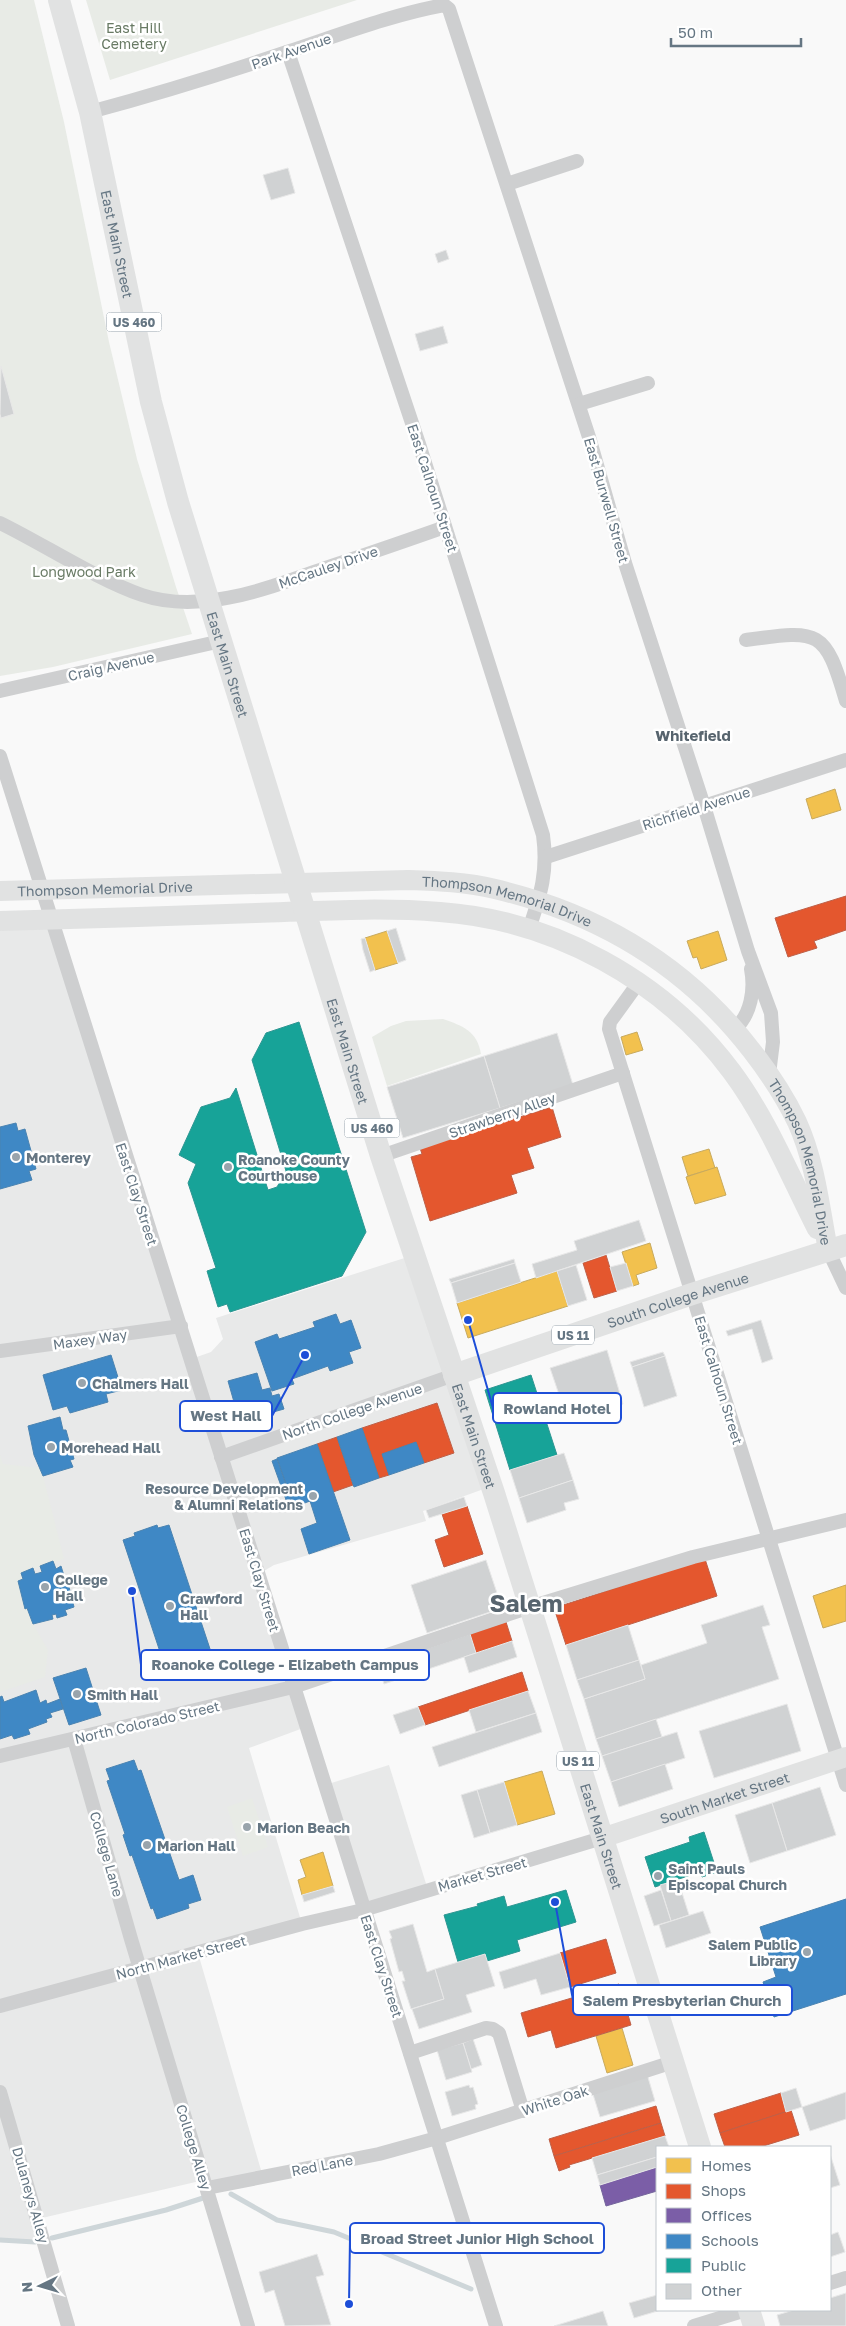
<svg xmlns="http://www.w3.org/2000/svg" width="846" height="2326" font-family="'Golos Text',sans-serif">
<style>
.built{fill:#e8e9e9}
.green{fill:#e8ebe6}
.homes{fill:#f2c14e;stroke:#c8aa5e}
.shops{fill:#e4572e;stroke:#be6048}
.offices{fill:#7b5ea7;stroke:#74659c}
.schools{fill:#3f88c5;stroke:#4a83b1}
.public{fill:#17a398;stroke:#2e9692}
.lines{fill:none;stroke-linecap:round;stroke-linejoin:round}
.stream{stroke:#ced6d9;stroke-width:5}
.building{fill:#d0d2d3;stroke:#e8e8e8}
.street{stroke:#cecfd0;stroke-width:14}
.secondary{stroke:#e1e2e2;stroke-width:20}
.primary{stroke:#e1e2e2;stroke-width:22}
.poi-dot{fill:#99a4ac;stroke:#fff;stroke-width:2}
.labels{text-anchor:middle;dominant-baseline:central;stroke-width:5;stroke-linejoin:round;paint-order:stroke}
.shield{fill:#fff;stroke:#939fa8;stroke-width:1}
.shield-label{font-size:12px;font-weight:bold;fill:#657683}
.park-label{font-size:14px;fill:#687a64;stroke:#fff}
.street-label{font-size:14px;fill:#657683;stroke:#fff}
.poi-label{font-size:14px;font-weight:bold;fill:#657683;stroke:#fff;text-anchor:start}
.neighbourhood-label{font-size:15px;font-weight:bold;fill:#57646e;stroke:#fff}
.town-label{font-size:24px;font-weight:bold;fill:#57646e;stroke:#fff}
.leader{fill:none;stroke:#1d4ed8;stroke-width:2}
.callout-dot{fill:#1d4ed8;stroke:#fff;stroke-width:2}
.callout{fill:#fff;stroke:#1d4ed8;stroke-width:2}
.callout-label{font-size:15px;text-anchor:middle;font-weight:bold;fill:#657683}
</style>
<rect width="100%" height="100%" fill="#f9f9f9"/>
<g class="built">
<path d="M52 919 191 1359 211 1352 223 1339 216 1318 414 1255 492 1486 423 1511 426 1521 274 1565 259 1574 306 1727 249 1748 302 1924 198 1953 263 2177 207 2188 204 2180 42 2218 44 2242H35L0 2240V921Z"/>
<path d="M389 1765 428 1890 363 1910 325 1785Z"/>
</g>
<g class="green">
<path d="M0 0H34L64 122 109 342 137 459 176 587 192 634 53 667 0 676Z"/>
<path d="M86 0H357L110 80Z"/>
<path d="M443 1019C463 1026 477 1031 481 1054L387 1086 372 1037 391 1026 406 1021Z"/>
<path d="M0 1455 3 1464 41 1468 64 1559 21 1573 23 1579 18 1581 25 1609 27 1608 33 1624 48 1650 45 1677 0 1692Z"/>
<path d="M252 1798 268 1847 243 1856 227 1807Z"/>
</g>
<g class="homes">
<path d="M835 789 841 810 812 819 806 799Z"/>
<path d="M387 931 398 963 375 970 365 938Z"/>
<path d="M718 931 727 960 701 969 697 957 693 958 687 941Z"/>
<path d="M637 1032 643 1050 626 1055 621 1037Z"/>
<path d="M709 1149 715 1168 688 1176 682 1157Z"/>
<path d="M717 1167 726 1195 695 1204 686 1177Z"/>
<path d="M650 1243 657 1268 636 1275 639 1284 633 1286 622 1252Z"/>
<path d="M557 1271 568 1306 468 1338 457 1303Z"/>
<path d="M846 1585V1621L823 1628 813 1596Z"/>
<path d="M542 1771 555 1814 517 1825 504 1782Z"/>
<path d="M323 1852 333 1886 302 1895 298 1880 306 1877 300 1860Z"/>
<path d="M622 2028 633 2065 607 2073 596 2036Z"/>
</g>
<g class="shops">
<path d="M846 896V930L814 941 817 948 788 957 775 918Z"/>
<path d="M552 1107 561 1137 527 1148 534 1168 511 1175 517 1193 430 1221 411 1157 422 1154 420 1148Z"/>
<path d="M606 1255 617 1291 594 1298 583 1263Z"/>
<path d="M437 1403 454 1453 424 1463 416 1442 382 1454 389 1475 379 1478 362 1428Z"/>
<path d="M337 1437 353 1485 333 1492 317 1444Z"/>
<path d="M467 1506 483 1554 444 1567 435 1540 449 1535 442 1514Z"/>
<path d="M705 1559 717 1596 566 1645 554 1608Z"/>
<path d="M506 1622 512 1641 476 1653 470 1634Z"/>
<path d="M522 1672 528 1691 425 1725 418 1707Z"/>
<path d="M606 1939 616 1973 570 1987 560 1953Z"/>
<path d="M619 1984 631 2025 556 2048 551 2030 528 2037 521 2013Z"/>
<path d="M781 2093 786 2112 720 2133 714 2114Z"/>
<path d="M656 2106 661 2123 554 2156 549 2139Z"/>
<path d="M791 2110 799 2135 760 2147H725L720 2133Z"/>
<path d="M661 2123 665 2136 569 2165 570 2167 559 2171 554 2156Z"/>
</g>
<path class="offices" d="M657 2167V2191L606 2206 600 2185Z"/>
<g class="schools">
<path d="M16 1123 18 1131 25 1129 36 1169 29 1171 32 1180 0 1189V1127Z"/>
<path d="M336 1314 340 1324 351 1320 361 1348 349 1352 353 1363 330 1371 328 1366 292 1379 294 1384 272 1391 255 1342 277 1334 279 1339 315 1327 313 1322Z"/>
<path d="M111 1355 122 1390 106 1394 108 1402 70 1413 67 1406 53 1410 43 1375Z"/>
<path d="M257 1373 262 1390 270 1388 272 1396 279 1394 284 1409 245 1420 243 1415 238 1416 228 1381Z"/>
<path d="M60 1417 63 1430H66L74 1459 70 1460 73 1467 43 1476 34 1455 28 1426Z"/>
<path d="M362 1428 379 1478 354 1487 337 1437Z"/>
<path d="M416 1442 424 1463 389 1475 382 1454Z"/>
<path d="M317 1444 350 1540 309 1554 301 1529 317 1523 310 1501 294 1507 277 1458Z"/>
<path d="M277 1459 294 1507 289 1508 272 1461Z"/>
<path d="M157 1525 158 1528 169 1525 212 1655 200 1659 201 1662 178 1670 177 1666 166 1670 123 1540 135 1536 134 1533Z"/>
<path d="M53 1561 56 1569 61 1566 65 1579H67L74 1607 65 1610 67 1615 57 1618 56 1614 52 1615 53 1619 33 1624 27 1608 25 1609 18 1581 23 1579 21 1573 33 1568 35 1574 39 1573 42 1572 40 1566Z"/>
<path d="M86 1668 101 1715 69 1725 53 1678Z"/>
<path d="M36 1690 40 1703 46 1700 47 1704 60 1699 63 1709 50 1713 52 1717 46 1719 47 1722 28 1729 30 1734 14 1739 12 1735 0 1739V1697L2 1696 4 1702Z"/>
<path d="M134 1760 138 1771 141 1770 179 1880 193 1875 201 1900 188 1904 189 1908 157 1919 153 1908 151 1909 132 1855 130 1856 123 1835 125 1834 107 1781 110 1780 106 1769Z"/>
<path d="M846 1899V1994L774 2017 763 1982 776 1977 760 1927Z"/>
</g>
<g class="public">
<path d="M299 1022 366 1232 342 1276 230 1312 227 1304 218 1307 207 1271 216 1268 188 1183 196 1164 179 1155 201 1107 230 1098 236 1088 268 1190 277 1187 286 1171 252 1060 266 1033Z"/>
<path d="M531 1375 557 1455 510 1470 485 1390Z"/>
<path d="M704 1832 717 1872 702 1877 700 1872 655 1887 645 1857 690 1842 689 1837Z"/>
<path d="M566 1890 576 1922 517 1940 520 1951 487 1961 485 1954 458 1962 444 1915 478 1906 477 1904 504 1896 507 1907Z"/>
</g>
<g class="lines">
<g class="stream">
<path d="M231 2194 277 2220 334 2232 471 2289"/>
<path d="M52 2238 166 2210 203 2198"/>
<path d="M0 2240 35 2242"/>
</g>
</g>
<g class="building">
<path d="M288 168 295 193 271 200 263 175Z"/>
<path d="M446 250 449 259 438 263 435 254Z"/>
<path d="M443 326 448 343 420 351 415 334Z"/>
<path d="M1 366 14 414 1 418 0 414Z"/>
<path d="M396 928 406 960 398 963 387 931Z"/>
<path d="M365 938 375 970 370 972 363 950 361 939Z"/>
<path d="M557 1033 573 1085 500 1108 484 1056Z"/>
<path d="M484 1056 500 1108 403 1138 387 1087Z"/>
<path d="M639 1220 646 1241 536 1278 532 1264 577 1250 574 1241Z"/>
<path d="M514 1259 515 1263 451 1283 449 1279Z"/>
<path d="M515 1263 521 1282 457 1303 451 1283Z"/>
<path d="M626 1263 633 1286 617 1291 610 1267Z"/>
<path d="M576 1265 587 1300 568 1306 557 1271Z"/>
<path d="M761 1320 773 1359 762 1363 752 1329 728 1336 726 1331Z"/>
<path d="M607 1350 623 1404 568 1421 550 1368Z"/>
<path d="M663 1352 665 1356 632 1367 630 1362Z"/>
<path d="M665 1356 677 1396 644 1407 632 1367Z"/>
<path d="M564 1453 573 1480 519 1498 510 1470Z"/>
<path d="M573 1480 579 1499 564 1503 566 1510 527 1523 519 1498Z"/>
<path d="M464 1497 467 1506 429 1518 426 1510Z"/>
<path d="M486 1560 502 1608 427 1633 411 1585Z"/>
<path d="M763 1605 770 1625 762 1627 779 1679 596 1739 584 1699 645 1679 641 1665 707 1643 701 1625Z"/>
<path d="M628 1625 639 1660 577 1680 566 1645Z"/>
<path d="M470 1634 476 1653 384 1684 378 1665Z"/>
<path d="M512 1641 517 1657 469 1673 464 1657Z"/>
<path d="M639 1660 645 1679 584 1699 577 1680Z"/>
<path d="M528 1691 536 1713 476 1732 469 1710Z"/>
<path d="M787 1704 801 1751 714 1778 699 1731Z"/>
<path d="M418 1707 425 1725 400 1734 393 1715Z"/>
<path d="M536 1713 542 1732 439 1767 432 1747Z"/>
<path d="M656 1719 662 1737 602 1756 596 1739Z"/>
<path d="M677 1732 685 1758 611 1782 602 1756Z"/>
<path d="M665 1764 673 1789 619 1807 611 1782Z"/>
<path d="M504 1782 517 1825 490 1833 477 1790Z"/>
<path d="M820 1787 836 1835 787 1851 772 1803Z"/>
<path d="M477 1790 490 1833 474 1838 461 1795Z"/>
<path d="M772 1803 787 1851 750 1863 735 1815Z"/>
<path d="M678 1880 689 1915 671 1921 660 1885Z"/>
<path d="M333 1886 335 1892 304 1902 302 1895Z"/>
<path d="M661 1890 671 1921 654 1926 644 1896Z"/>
<path d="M703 1911 711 1933 666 1948 659 1925Z"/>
<path d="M413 1924 427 1972 435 1969 444 1999 411 2009 402 1981H405L402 1971 399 1972 390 1939 392 1938 389 1931Z"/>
<path d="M560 1953 570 1987 541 1995 536 1979 504 1989 499 1972Z"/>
<path d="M485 1954 495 1986 466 1995 472 2012 419 2029 412 2009 444 1999 435 1969Z"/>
<path d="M473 2039 482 2065 471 2069 463 2043Z"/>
<path d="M463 2043 472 2072 446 2080 437 2050Z"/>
<path d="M647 2074 655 2101 600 2117 592 2091Z"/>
<path d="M469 2085 470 2088 473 2087 478 2104 475 2105 476 2109 452 2116 445 2092Z"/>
<path d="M796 2088 802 2107 786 2112 781 2093Z"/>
<path d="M846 2092V2119L810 2131 802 2107Z"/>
<path d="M665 2136 669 2147H657V2157L597 2175 592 2158Z"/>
<path d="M830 2154 840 2185 830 2188Z"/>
<path d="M657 2157V2167L600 2185 597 2175Z"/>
<path d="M838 2232 845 2252 830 2257V2235Z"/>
<path d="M317 2254 324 2275 316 2277 331 2325 285 2326 274 2290 265 2293 259 2272Z"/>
<path d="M846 2293V2326H780L777 2315 794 2310H830V2298Z"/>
<path d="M657 2295V2310H661L634 2318 629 2303Z"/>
<path d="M603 2311 608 2326H554Z"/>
</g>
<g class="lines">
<g class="street">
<path d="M288 52 419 444 543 835C548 871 541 894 529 929"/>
<path d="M90 112C157 94 222 74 287 52 339 35 390 15 444 5L449 9 589 437 625 563 704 806 748 951 771 1013 773 1042 769 1074"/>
<path d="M507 184 577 161"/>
<path d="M579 404 648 383"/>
<path d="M0 523C45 545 96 579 142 595 204 616 276 585 334 565 371 553 408 540 445 527"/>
<path d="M746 640C819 630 825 628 846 701"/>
<path d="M0 691 221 641"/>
<path d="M0 756 496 2326"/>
<path d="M546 857 846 760"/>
<path d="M639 982 610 1022 609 1029 846 1785"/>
<path d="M735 1029C751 1014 755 990 751 969"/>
<path d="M381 1156 623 1073"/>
<path d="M828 1250 846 1288"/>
<path d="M0 1351 181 1326"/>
<path d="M221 1457 454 1375"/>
<path d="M74 1739 131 1939 248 2326"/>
<path d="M0 1756 293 1687 530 1607 693 1557 846 1520"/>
<path d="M0 2006 302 1924 363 1910 602 1838"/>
<path d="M410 2053 486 2028 493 2029 499 2033 523 2111"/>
<path d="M0 2092 68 2326"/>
<path d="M207 2188 379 2154 437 2138 673 2062"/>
<path d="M830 2283 846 2278"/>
<path d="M694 2326 746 2310"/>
</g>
<g class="secondary">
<path id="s1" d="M0 891 408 880C437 881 467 882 495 889 600 914 686 965 752 1051 769 1073 785 1097 797 1122 815 1161 820 1208 828 1250"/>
<path d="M0 921C85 919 171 916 256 913 317 911 379 907 440 912 553 920 664 980 732 1072 767 1119 790 1176 817 1229"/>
<path id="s2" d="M602 1838 846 1757"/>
</g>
<g class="primary">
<path id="s3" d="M59 0 90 112 151 402 178 502 381 1156 494 1493 700 2147"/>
<path id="s4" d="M454 1375 692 1294 846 1245"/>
<path d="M749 2310 754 2326"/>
</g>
</g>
<g class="poi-dot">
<circle cx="16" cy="1157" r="5"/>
<circle cx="228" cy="1167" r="5"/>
<circle cx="82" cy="1383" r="5"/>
<circle cx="51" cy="1447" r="5"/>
<circle cx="313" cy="1496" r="5"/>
<circle cx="45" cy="1587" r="5"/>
<circle cx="170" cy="1606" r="5"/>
<circle cx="77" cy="1694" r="5"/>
<circle cx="247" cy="1827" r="5"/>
<circle cx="147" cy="1845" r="5"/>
<circle cx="658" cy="1876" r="5"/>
<circle cx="807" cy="1952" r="5"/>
</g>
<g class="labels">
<g class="shield">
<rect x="106.5" y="312.5" width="55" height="19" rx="4"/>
<rect x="344.5" y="1118.5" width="55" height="19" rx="4"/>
<rect x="552" y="1325.5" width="42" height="19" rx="4"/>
<rect x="557" y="1751.5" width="42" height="19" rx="4"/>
</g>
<g class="shield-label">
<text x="134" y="322">US 460</text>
<text x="372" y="1128">US 460</text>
<text x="573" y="1335">US 11</text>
<text x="578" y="1761">US 11</text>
</g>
<g class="park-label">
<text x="134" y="27">East Hill<tspan x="134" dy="16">Cemetery</tspan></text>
<text x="84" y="571">Longwood Park</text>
</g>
<g class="street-label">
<text transform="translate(291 51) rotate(-19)">Park Avenue</text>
<text stroke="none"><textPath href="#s3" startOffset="251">East Main Street</textPath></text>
<text transform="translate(433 488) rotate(72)">East Calhoun Street</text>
<text transform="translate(607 500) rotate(74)">East Burwell Street</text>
<text transform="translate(328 567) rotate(-19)">McCauley Drive</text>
<text stroke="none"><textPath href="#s3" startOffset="686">East Main Street</textPath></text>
<text transform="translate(111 666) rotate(-13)">Craig Avenue</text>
<text transform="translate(696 808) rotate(-18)">Richfield Avenue</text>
<text stroke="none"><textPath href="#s1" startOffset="105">Thompson Memorial Drive</textPath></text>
<text stroke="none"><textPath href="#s1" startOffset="510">Thompson Memorial Drive</textPath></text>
<text stroke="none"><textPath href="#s3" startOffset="1091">East Main Street</textPath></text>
<text transform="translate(502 1115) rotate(-19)">Strawberry Alley</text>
<text stroke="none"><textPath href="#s1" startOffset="929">Thompson Memorial Drive</textPath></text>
<text transform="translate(137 1194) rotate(72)">East Clay Street</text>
<text stroke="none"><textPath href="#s4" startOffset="236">South College Avenue</textPath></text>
<text transform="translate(90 1339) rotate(-8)">Maxey Way</text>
<text transform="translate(719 1380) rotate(73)">East Calhoun Street</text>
<text transform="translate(352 1411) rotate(-19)">North College Avenue</text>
<text stroke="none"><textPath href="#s3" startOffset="1496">East Main Street</textPath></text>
<text transform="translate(260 1580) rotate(73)">East Clay Street</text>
<text transform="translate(147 1722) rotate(-13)">North Colorado Street</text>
<text stroke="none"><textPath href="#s2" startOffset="129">South Market Street</textPath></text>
<text stroke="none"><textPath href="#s3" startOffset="1916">East Main Street</textPath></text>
<text transform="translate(107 1854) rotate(74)">College Lane</text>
<text transform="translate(482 1874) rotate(-16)">Market Street</text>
<text transform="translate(181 1957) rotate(-15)">North Market Street</text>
<text transform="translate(382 1966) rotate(72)">East Clay Street</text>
<text transform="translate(555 2100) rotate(-18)">White Oak</text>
<text transform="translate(194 2147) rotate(73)">College Alley</text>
<text transform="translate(322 2165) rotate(-11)">Red Lane</text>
<text transform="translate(31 2195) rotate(74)">Dulaneys Alley</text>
</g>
<g class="poi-label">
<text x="26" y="1157">Monterey</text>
<text x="238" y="1159">Roanoke County<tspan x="238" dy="16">Courthouse</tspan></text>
<text x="92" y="1383">Chalmers Hall</text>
<text x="61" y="1447">Morehead Hall</text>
<text x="303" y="1488" text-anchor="end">Resource Development<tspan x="303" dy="16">&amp; Alumni Relations</tspan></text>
<text x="55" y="1579">College<tspan x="55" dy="16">Hall</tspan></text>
<text x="180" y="1598">Crawford<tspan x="180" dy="16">Hall</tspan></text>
<text x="87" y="1694">Smith Hall</text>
<text x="257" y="1827">Marion Beach</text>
<text x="157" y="1845">Marion Hall</text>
<text x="668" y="1868">Saint Pauls<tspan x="668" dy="16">Episcopal Church</tspan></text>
<text x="797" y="1944" text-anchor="end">Salem Public<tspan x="797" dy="16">Library</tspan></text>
</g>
<g class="neighbourhood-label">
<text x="693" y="735">Whitefield</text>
</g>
<g class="town-label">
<text x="526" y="1602">Salem</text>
</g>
</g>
<path class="leader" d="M468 1320L493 1408M305 1355L272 1416M132 1591L141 1665M555 1902L573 2000M349 2304L350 2238"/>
<g class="callout-dot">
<circle cx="468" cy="1320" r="5"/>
<circle cx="305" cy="1355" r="5"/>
<circle cx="132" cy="1591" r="5"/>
<circle cx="555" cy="1902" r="5"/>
<circle cx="349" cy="2304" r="5"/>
</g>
<g class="callout">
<rect x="493" y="1393" width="128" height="30" rx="5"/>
<rect x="180" y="1401" width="92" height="30" rx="5"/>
<rect x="141" y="1650" width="288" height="30" rx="5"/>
<rect x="573" y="1985" width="219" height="30" rx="5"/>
<rect x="350" y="2223" width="254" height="30" rx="5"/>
</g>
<g class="callout-label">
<text x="557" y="1414">Rowland Hotel</text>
<text x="226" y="1421">West Hall</text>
<text x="285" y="1670">Roanoke College - Elizabeth Campus</text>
<text x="682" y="2006">Salem Presbyterian Church</text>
<text x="477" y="2244">Broad Street Junior High School</text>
</g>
<rect x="656" y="2146" width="175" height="165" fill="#ffffff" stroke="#c1c8cd"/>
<rect x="666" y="2158" width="25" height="15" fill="#f2c14e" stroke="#c1c8cd"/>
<text x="701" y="2171" font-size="15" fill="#657683">Homes</text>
<rect x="666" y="2184" width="25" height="15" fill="#e4572e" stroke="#c1c8cd"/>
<text x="701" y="2196" font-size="15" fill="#657683">Shops</text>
<rect x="666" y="2208" width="25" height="15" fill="#7b5ea7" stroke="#c1c8cd"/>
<text x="701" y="2221" font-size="15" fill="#657683">Offices</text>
<rect x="666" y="2234" width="25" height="15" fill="#3f88c5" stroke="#c1c8cd"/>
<text x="701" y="2246" font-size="15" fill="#657683">Schools</text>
<rect x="666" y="2258" width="25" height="15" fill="#17a398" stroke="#c1c8cd"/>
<text x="701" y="2271" font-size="15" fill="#657683">Public</text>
<rect x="666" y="2284" width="25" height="15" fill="#d0d2d3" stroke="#c1c8cd"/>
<text x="701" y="2296" font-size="15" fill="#657683">Other</text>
<g transform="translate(40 2286) rotate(265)" stroke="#ffffff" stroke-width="4" paint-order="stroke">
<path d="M0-4L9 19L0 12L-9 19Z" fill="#657683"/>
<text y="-8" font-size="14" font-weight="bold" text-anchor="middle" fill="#657683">N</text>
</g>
<path d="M671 38v8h130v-8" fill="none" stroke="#657683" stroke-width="2.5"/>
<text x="678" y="38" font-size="15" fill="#657683" stroke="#ffffff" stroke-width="4" paint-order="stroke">50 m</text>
</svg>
